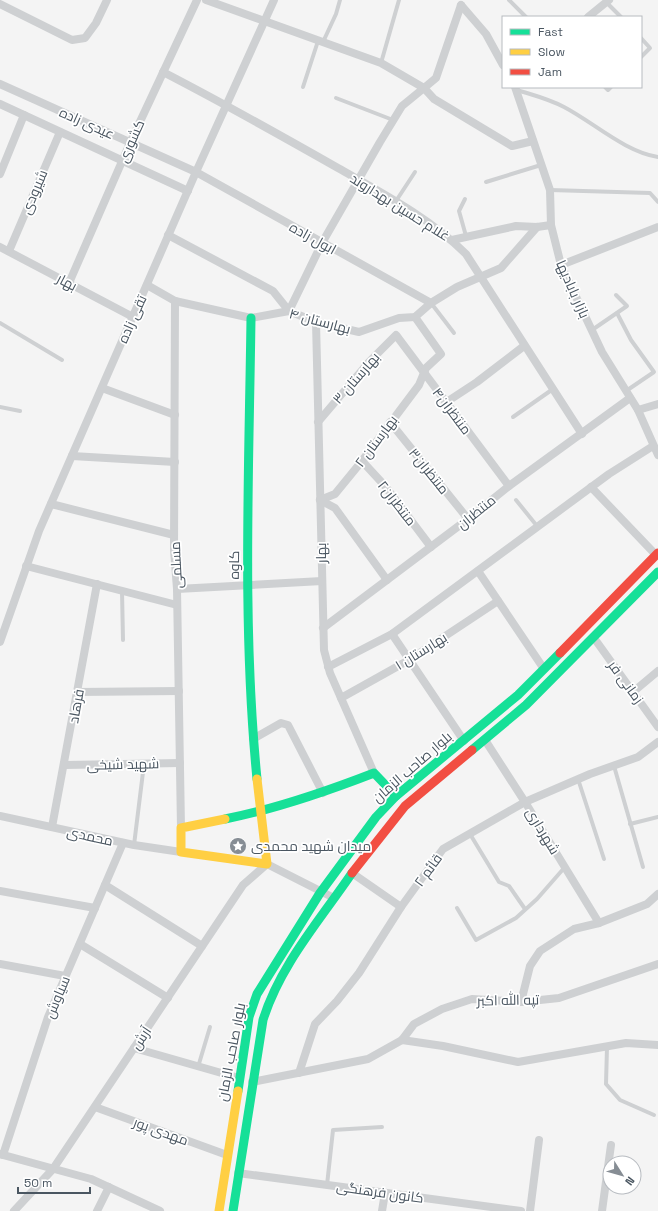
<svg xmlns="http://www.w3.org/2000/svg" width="658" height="1211" font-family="'Space Grotesk',Cairo,sans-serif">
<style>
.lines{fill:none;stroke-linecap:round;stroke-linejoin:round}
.lane{stroke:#ced0d2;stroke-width:4}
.street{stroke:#ced0d2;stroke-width:8}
.fast{stroke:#16e098;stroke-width:9}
.slow{stroke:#ffcf43;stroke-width:9}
.jam{stroke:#f24e42;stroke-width:9}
.labels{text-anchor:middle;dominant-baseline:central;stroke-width:3.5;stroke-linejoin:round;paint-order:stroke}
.street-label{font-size:14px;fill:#4a5661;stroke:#fff}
.poi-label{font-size:14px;fill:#4a5661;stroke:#fff;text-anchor:start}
</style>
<rect width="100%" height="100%" fill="#f4f4f4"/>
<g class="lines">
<g class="lane">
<path d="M509 0 526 17"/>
<path d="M606 2 621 17"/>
<path d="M641 38 650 48 641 57"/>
<path d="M323 42 336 14 340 0"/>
<path d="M381 63 399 0"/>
<path d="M303 87 318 41"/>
<path d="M605 87 608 90 611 87"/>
<path d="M517 90C533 95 549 99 564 107 593 122 625 152 658 157"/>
<path d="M336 98 393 120"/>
<path d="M486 182 541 165"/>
<path d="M550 190 650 193 658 202"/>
<path d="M465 199 459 211 466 236"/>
<path d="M396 201 415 172"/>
<path d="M431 303 454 333"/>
<path d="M617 313 631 340 654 372 626 391"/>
<path d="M0 323 62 360"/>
<path d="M592 330 627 306 616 295"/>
<path d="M0 407 20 411"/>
<path d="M513 417 553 389"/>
<path d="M516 500 537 526"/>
<path d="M122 591 123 640"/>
<path d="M614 766 643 867"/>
<path d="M578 779 604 859"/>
<path d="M630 824 658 817"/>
<path d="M470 834 499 882 509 886 525 909"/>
<path d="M134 845 144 764"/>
<path d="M457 908 476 940 516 918 537 899 565 867"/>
<path d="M607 1047 606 1084 620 1100 654 1115"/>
<path d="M198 1067 210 1027"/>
<path d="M327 1185 333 1130 382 1127"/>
</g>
<g class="street">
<path d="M206 0 381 63 424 88 402 106 380 142 322 243 289 311"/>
<path d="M0 4 72 40 85 38 96 23 107 0"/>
<path d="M461 5 436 78 424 88 434 99 512 146 533 141"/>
<path d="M461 5 486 34 503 65"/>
<path d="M588 17 609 0"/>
<path d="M163 72C223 103 280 135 338 168 382 193 430 218 466 254L582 434"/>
<path d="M0 84 196 172 431 303"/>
<path d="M515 87 550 190 551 225 561 265 602 352 638 410 658 455"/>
<path d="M0 104 188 191"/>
<path d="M0 174 24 115"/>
<path d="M168 235 273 291 289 311"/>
<path d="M452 240 516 226 537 227 551 225"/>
<path d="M0 247 133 317"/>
<path d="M9 251 60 132"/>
<path d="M561 265 658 227"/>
<path d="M69 283 130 143 197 0"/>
<path d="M147 285 175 301 251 318 289 311 316 322 359 332 399 318 415 317 431 303 457 287 501 268 537 227"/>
<path d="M175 301 174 550 177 589 181 828"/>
<path d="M316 322 324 650 330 673 374 773"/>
<path d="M102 388 175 415"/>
<path d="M445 403 477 382 524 346"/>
<path d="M638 410 658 404"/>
<path d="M318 422 369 362 396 335 509 486"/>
<path d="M390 422 468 519"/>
<path d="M72 456 175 462"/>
<path d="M362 461 385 486 431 547"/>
<path d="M591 487 656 555"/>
<path d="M320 500 335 494 362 461 419 385 426 368 441 354 415 317"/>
<path d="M320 500 335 508 387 580"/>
<path d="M51 504 174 535"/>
<path d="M26 566 177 605"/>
<path d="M478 571 544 669"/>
<path d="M177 589 322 581"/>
<path d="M323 628 468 519 509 486 630 398"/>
<path d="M392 634 464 741"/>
<path d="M594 638 658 727"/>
<path d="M0 642 39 531 196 172 274 0"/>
<path d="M328 667 392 634 609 474 653 446"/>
<path d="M78 692 179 691"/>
<path d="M633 692 658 671"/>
<path d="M341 698 409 660 498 601"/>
<path d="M253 739 281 723 288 725 323 793"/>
<path d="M485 740 525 802 599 923"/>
<path d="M65 765 180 763"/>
<path d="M0 816 134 845 181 852"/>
<path d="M52 827 97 584"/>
<path d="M352 873 401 907"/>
<path d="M105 885 202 946"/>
<path d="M0 891 95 908"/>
<path d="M80 944 168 998"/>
<path d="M0 964 65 976"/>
<path d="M521 1002 530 966 540 951 574 929 599 923 647 904 658 894"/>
<path d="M402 1040 443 1046 518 1062 626 1043 658 1045"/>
<path d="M134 1048 239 1078"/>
<path d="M299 1073 315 1024 337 1001 359 973 401 907 443 849 525 802 590 774 638 757 658 742"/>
<path d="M252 1082 368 1059 402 1040 414 1024 442 1009 472 999 521 1002 559 998 658 964"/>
<path d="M95 1107 227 1155"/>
<path d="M0 1154 91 1179 160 1211"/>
<path d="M3 1155 48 1017 123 843"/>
<path d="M238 1173 521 1211"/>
<path d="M14 1211 53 1169 243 885 267 864 334 898"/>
<path d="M97 1211 109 1187"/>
<path d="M382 1211 385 1193"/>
<path d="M530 1211 539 1140"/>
<path d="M602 1211 611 1145"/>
</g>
<g class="fast">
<path d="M251 318C249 472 242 626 257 779"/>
<path d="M472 750 526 705 658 572"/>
<path d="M225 819C276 809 325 792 374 773L396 796"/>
<path d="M238 1091 249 1017 257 994 320 893 376 817 396 796 518 695 560 653"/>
<path d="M233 1211 263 1020C280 965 320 920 352 873"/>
</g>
<g class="slow">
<path d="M225 819 181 828V852L267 864 257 779"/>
<path d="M219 1211 238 1091"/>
</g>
<g class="jam">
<path d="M560 653 658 553"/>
<path d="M352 873 405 806 472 750"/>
</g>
</g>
<defs>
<g id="sight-disc" transform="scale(0.9)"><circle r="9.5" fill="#868d94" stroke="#fff"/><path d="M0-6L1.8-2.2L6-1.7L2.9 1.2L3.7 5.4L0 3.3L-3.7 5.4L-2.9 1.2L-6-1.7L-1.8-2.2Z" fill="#fff"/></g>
</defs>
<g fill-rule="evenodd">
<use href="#sight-disc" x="238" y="846"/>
</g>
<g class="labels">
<g class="street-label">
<text transform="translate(87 123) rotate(24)">عیدی زاده</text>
<text transform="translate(131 141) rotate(-66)">کشوری</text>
<text transform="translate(34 192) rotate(-67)">شیرودی</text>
<text transform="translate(400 207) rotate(32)">غلام حسین بهداروند</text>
<text transform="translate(313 238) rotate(29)">ابول زاده</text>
<text transform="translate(67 282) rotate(28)">بهار</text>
<text transform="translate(573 289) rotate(66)">بازار بابادیها</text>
<text transform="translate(132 319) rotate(-66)">تقی زاده</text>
<text transform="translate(320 321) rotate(15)">بهارستان ۴</text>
<text transform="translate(356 378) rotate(-49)">بهارستان ۳</text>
<text transform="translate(452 411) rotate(53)">منتظران۴</text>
<text transform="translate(376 441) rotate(-53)">بهارستان ۲</text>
<text transform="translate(429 471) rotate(51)">منتظران۳</text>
<text transform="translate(397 503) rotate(52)">منتظران۲</text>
<text transform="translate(476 512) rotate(-39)">منتظران</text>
<text transform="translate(321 553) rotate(-91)">بهار</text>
<text transform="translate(176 565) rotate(-93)">مسلمی</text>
<text transform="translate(234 565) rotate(-89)">کاوه</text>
<text transform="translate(421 651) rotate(-32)">بهارستان ۱</text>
<text transform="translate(626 682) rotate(54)">زمانی فر</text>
<text transform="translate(76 706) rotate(-80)">فرهاد</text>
<text transform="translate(123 764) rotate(-1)">شهید شیخی</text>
<text transform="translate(412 767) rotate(-41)">بلوار صاحب الزمان</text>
<text transform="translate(543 831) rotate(59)">شهرداری</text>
<text transform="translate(90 836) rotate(12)">محمدی</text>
<text transform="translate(428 870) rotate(-54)">قائم ۲</text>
<text transform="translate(57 997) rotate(-67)">سیاوش</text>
<text transform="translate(508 1000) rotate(-1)">تپه الله اکبر</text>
<text transform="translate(141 1038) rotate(-56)">آرش</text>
<text transform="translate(231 1052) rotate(-79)">بلوار صاحب الزمان</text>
<text transform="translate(161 1131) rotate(20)">مهدی پور</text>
<text transform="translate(380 1192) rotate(8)">کانون فرهنگی</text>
</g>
<g class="poi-label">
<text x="251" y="846">میدان شهید محمدی</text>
</g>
</g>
<rect x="502" y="16" width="140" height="72" fill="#ffffff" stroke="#b7bbc0"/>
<rect x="510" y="29" width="20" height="6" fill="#16e098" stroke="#b7bbc0"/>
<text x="538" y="36" font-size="12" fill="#4a5661">Fast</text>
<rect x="510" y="49" width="20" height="6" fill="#ffcf43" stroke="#b7bbc0"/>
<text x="538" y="56" font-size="12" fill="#4a5661">Slow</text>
<rect x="510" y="69" width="20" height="6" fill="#f24e42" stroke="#b7bbc0"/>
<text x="538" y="76" font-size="12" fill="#4a5661">Jam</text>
<g transform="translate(622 1175) rotate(127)"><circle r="19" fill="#ffffff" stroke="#b7bbc0"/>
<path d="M0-3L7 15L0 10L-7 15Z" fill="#868d94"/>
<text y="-6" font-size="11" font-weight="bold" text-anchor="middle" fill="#4a5661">N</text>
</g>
<path d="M18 1187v6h72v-6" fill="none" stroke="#4a5661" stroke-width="2"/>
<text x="24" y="1187" font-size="12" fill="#4a5661" stroke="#ffffff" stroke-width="3" paint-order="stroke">50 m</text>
</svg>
